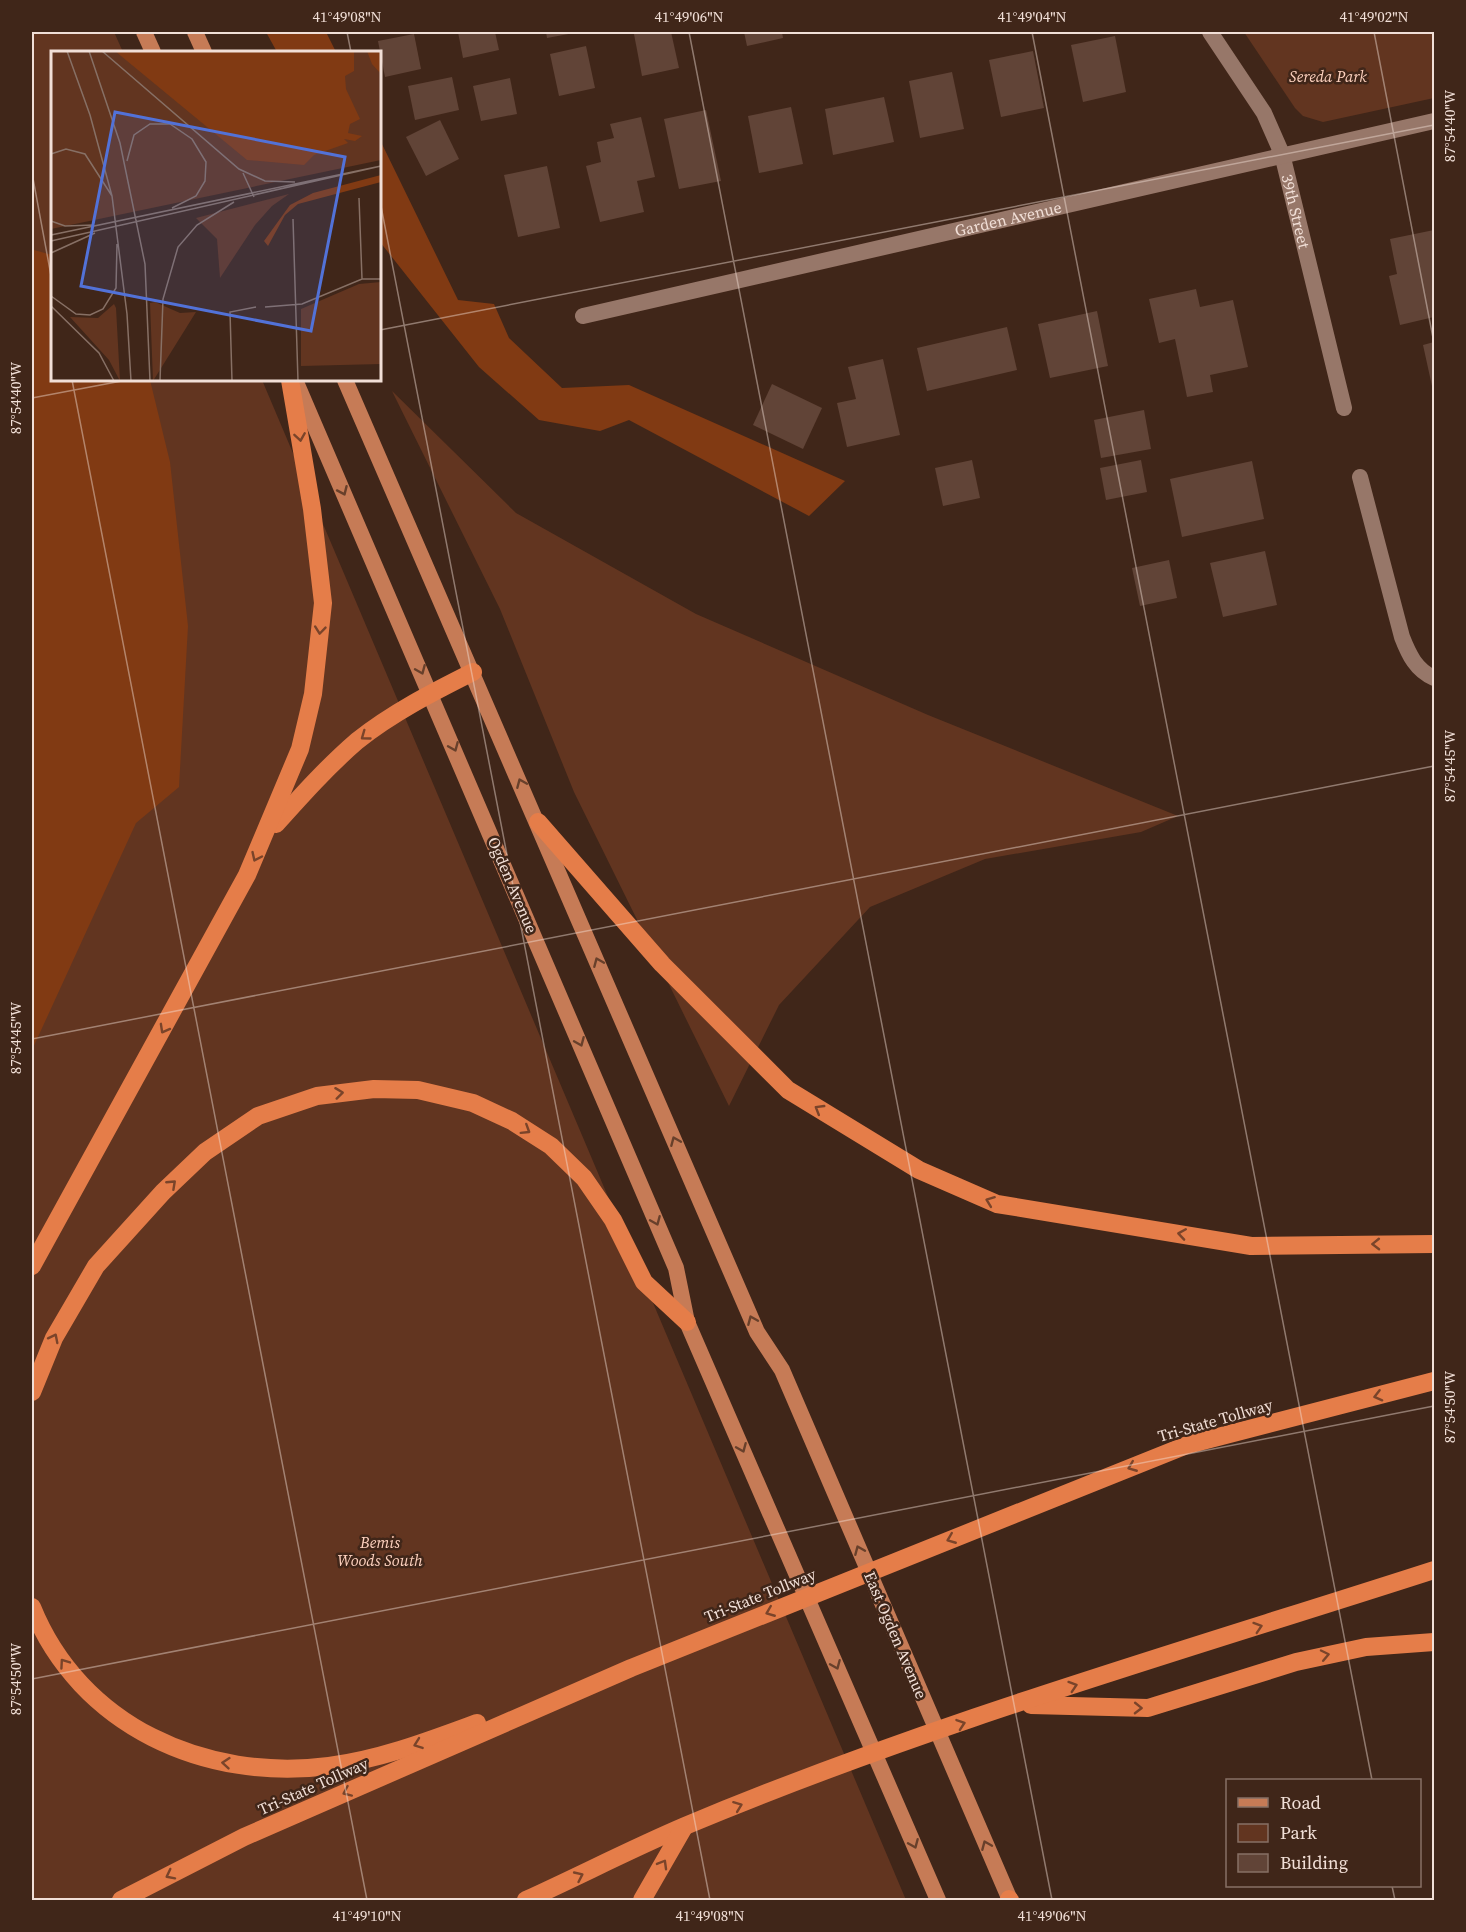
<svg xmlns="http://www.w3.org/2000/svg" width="1466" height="1932" font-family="'Source Serif 4',serif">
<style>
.green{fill:#623520}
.forest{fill:#813a13}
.building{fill:#614437}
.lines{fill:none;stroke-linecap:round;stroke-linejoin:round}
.minor{stroke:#977769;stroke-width:16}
.primary{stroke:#c67b56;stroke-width:16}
.motorway{stroke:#e57d49;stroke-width:18}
.oneway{stroke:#7a442a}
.oneway2{stroke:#68402b}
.ticks{fill:none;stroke:#f1dfd7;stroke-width:1.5;stroke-opacity:0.45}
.labels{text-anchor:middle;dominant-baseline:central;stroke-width:5;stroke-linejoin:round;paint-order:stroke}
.park-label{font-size:16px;font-style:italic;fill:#fdd1be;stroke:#402619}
.street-label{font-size:16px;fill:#f1dfd7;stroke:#402619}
.inset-road{fill:none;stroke:#877065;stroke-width:1.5}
.view{fill:#5272d8;fill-opacity:0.15;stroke:#5272d8;stroke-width:3}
.inset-edge{fill:none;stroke:#f1dfd7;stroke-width:3}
.neatline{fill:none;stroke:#f1dfd7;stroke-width:2}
.ticks-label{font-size:15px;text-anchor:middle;fill:#f1dfd7}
</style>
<rect width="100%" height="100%" fill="#402619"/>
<g class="green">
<path d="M32 32H114L123 52H52V380H262L906 1900H32Z"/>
<path d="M1244 32H1434V98L1323 122 1303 116 1295 108Z"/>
<path d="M392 391 516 513 696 614 928 715 1178 816 1141 832 985 859 870 907 779 1005 729 1106 574 792 500 609Z"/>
</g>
<g class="forest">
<path d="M266 32H326L336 52H277Z"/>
<path d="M380 140 458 300 494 304 509 338 562 388 629 385 845 481 809 516 629 420 600 431 539 420 479 367 380 242Z"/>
<path d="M32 244 34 250 52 255V380H150L170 462 188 626 179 787 136 823 32 1050Z"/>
</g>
<g class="building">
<path d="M458 32H495L499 50 463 58Z"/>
<path d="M546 32H574V33L547 38Z"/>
<path d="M644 32H671L679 68 642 76 634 34Z"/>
<path d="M744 32H782L783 38 747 46Z"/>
<path d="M414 34 421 69 385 77 378 41Z"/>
<path d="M1115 36 1126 92 1083 102 1071 45Z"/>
<path d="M586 46 595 88 559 96 550 54Z"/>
<path d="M1033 51 1044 108 1001 117 989 60Z"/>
<path d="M952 72 964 129 920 138 909 81Z"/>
<path d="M452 77 459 110 415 120 408 86Z"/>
<path d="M510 78 517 114 481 121 473 86Z"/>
<path d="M884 97 894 142 833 155 825 109Z"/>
<path d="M791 107 803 164 759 173 748 116Z"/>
<path d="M706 110 721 181 679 189 664 119Z"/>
<path d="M641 117 655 177 637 181 644 212 600 222 586 166 601 162 597 142 614 138 610 124Z"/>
<path d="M440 120 459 159 426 176 406 137Z"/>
<path d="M547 166 560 228 518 237 504 175Z"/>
<path d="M1434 230V317L1400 325 1389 276 1397 274 1390 239Z"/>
<path d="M1196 289 1200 307 1233 300 1248 367 1210 375 1213 392 1187 397 1175 339 1159 343 1149 299Z"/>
<path d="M1097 311 1108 366 1050 378 1038 324Z"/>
<path d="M1007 327 1017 370 927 391 917 348Z"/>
<path d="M1434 342V385L1432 386 1423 345Z"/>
<path d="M883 359 900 435 847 447 837 403 856 399 848 367Z"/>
<path d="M772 384 822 408 803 449 753 425Z"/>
<path d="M1144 410 1151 449 1101 458 1094 420Z"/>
<path d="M972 460 980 498 943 506 935 468Z"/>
<path d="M1141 460 1147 492 1106 500 1100 468Z"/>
<path d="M1252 461 1264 519 1182 537 1170 479Z"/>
<path d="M1265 551 1277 605 1223 617 1210 563Z"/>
<path d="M1169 560 1177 598 1140 606 1132 568Z"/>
</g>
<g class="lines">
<g class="minor">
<path id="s1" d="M1210 32 1264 113 1282 154 1344 408"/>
<path id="s2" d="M583 316 1434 121"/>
<path d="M1360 477 1402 637C1409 655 1416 670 1434 678"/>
</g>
<g class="primary">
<path d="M144 32 153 52"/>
<path d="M195 32 204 52"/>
<path d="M295 380 676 1268 687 1322 938 1900"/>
<path d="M345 380 757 1332 782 1370 1010 1900"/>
</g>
<g class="motorway">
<path d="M538 822 662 964 788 1090 919 1170 997 1204 1251 1246 1434 1244"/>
<path d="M276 824C302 795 328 766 357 741 392 713 433 692 473 672"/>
<path d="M32 1266 247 875 300 749 313 694 323 603 312 509 290 380"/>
<path d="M32 1392 54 1338 96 1266 163 1192 205 1152 258 1116 317 1096 374 1089 418 1090 473 1103 512 1121 551 1146 584 1178 613 1220 644 1282 687 1322"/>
<path d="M32 1607C80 1726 205 1782 329 1766 381 1759 428 1741 477 1723"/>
<path d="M1031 1705 1148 1708 1296 1662 1366 1647 1434 1642"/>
<path d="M1009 1899 1010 1900"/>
<path d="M121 1900 244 1837 631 1668 1187 1445 1434 1381"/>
<path d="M526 1900C579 1876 631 1849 685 1826 928 1724 1183 1651 1434 1570"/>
<path d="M642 1900 684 1827"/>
</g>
</g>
<defs><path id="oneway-chevron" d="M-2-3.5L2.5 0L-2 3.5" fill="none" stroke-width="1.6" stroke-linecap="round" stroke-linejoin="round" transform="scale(1.5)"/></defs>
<g class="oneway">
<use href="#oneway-chevron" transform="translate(300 437) rotate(81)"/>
<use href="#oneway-chevron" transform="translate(320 630) rotate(96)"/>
<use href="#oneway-chevron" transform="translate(365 736) rotate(144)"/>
<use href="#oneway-chevron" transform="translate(256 857) rotate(115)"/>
<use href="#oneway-chevron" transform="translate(164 1029) rotate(119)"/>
<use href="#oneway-chevron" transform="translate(339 1093) rotate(-7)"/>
<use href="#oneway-chevron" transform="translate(819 1109) rotate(-149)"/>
<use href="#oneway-chevron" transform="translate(526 1130) rotate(32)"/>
<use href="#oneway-chevron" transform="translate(172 1184) rotate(-43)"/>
<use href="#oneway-chevron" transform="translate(990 1201) rotate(-159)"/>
<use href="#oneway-chevron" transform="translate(1182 1234) rotate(-171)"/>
<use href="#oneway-chevron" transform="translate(1376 1244) rotate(179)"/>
<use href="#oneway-chevron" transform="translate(54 1338) rotate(-63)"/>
<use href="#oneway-chevron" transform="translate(1378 1396) rotate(166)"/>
<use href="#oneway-chevron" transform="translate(1132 1467) rotate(158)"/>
<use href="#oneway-chevron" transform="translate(951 1539) rotate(158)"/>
<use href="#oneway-chevron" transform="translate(770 1612) rotate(158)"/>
<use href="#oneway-chevron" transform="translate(1258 1627) rotate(-18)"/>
<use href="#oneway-chevron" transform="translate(1325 1655) rotate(-12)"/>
<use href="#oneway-chevron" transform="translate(64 1663) rotate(-125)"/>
<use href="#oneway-chevron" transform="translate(1073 1686) rotate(-18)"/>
<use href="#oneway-chevron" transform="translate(1138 1708) rotate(1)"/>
<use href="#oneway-chevron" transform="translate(961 1724) rotate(-19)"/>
<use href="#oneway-chevron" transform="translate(418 1744) rotate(160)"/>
<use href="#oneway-chevron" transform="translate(226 1763) rotate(-175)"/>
<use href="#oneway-chevron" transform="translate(347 1792) rotate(156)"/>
<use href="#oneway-chevron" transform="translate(738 1806) rotate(-21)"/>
<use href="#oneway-chevron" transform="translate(663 1864) rotate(-60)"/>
<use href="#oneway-chevron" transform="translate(170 1875) rotate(153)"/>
<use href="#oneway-chevron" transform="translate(579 1876) rotate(-25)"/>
</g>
<g class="oneway2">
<use href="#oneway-chevron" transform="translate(343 491) rotate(66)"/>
<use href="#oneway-chevron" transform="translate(421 670) rotate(67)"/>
<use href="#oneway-chevron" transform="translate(454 747) rotate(67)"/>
<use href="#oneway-chevron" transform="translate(521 783) rotate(-113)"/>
<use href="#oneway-chevron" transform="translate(598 962) rotate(-113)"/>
<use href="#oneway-chevron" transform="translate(580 1042) rotate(67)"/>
<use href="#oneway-chevron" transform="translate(675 1141) rotate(-113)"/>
<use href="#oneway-chevron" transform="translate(656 1221) rotate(67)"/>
<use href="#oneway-chevron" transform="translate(752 1320) rotate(-113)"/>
<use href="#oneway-chevron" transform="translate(742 1448) rotate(67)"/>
<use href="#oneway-chevron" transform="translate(859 1550) rotate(-113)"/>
<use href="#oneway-chevron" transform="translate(836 1665) rotate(67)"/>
<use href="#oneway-chevron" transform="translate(914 1844) rotate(67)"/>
<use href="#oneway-chevron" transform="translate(986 1845) rotate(-113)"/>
</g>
<path class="ticks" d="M347 32 351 52M689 32 1052 1900M1032 32 1372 1780M1374 32 1434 343M32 173 52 281M380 201 710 1900M380 330 1434 125M72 380 367 1900M32 398 127 380M32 1039 1434 766M32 1679 1434 1406M1392 1886 1395 1900"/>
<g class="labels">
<g class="park-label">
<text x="1328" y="76">Sereda Park</text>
<text x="380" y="1542">Bemis<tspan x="380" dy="18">Woods South</tspan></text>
</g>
<g class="street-label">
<text stroke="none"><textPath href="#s1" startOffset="201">39th Street</textPath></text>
<text stroke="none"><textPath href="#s2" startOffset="436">Garden Avenue</textPath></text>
<text transform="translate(513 885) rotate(67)">Ogden Avenue</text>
<text transform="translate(1215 1420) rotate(-16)">Tri-State Tollway</text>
<text transform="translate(760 1595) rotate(-22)">Tri-State Tollway</text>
<text transform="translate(896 1635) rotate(67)">East Ogden Avenue</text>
<text transform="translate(313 1786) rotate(-24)">Tri-State Tollway</text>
</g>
</g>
<g transform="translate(51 51)">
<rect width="330" height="330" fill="#402619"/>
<path d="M0 0H330V109L0 178ZM238 143 221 155 204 174 169 227 166 188 145 167ZM330 231V313L250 315V258L308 233ZM104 251 129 262 145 261 102 330 99 252ZM63 253 65 257 69 330 58 309 19 266 47 267Z" fill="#623520"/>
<path d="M64 0H303V20L294 25 295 38 309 68 299 73 297 82 311 85 304 90 293 88 297 92 263 104 253 114 196 109ZM316 0H330V23L321 13ZM330 124V131L247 153 234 164 217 195 213 190 239 154 262 142Z" fill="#813a13"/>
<path class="inset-road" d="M16 0 39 64 61 145 76 263 80 330M38 0 69 92 94 213 99 330M51 0 188 118 214 130 244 131M0 6V63M0 103 15 98 34 103 61 145M76 110 83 84 99 73H119L141 88 155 111 154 130 145 145 121 157M192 122 203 146M308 147 311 228M242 168 247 330M0 170 14 175 43 174M0 184 330 115M0 190 330 115M0 202 44 182M0 245 25 263 39 264 52 258 65 237 66 193M0 255 48 302 63 330M214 256 251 253 311 228H330M109 330 112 248 127 196 146 174 183 151M181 330 179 261 205 256"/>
<path class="view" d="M64 61 294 106 260 280 30 235Z"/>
<rect width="330" height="330" class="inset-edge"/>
</g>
<rect width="1466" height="1932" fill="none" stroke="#402619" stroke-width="66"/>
<rect x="1226" y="1779" width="195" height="108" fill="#402619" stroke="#877065" stroke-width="1.5"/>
<rect x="1238" y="1798" width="30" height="9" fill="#c67b56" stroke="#877065" stroke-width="1.5"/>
<text x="1280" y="1809" font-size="18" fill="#f1dfd7">Road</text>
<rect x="1238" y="1824" width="30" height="18" fill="#623520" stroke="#877065" stroke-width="1.5"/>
<text x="1280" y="1839" font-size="18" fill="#f1dfd7">Park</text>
<rect x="1238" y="1854" width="30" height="18" fill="#614437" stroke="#877065" stroke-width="1.5"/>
<text x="1280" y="1869" font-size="18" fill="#f1dfd7">Building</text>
<rect x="33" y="33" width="1400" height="1866" class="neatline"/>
<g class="ticks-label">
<text x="347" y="22">41°49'08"N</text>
<text x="689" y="22">41°49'06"N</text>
<text x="1032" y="22">41°49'04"N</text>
<text x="1374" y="22">41°49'02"N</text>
<text transform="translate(1450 126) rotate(-90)" y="5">87°54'40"W</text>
<text transform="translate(16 398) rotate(-90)" y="5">87°54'40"W</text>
<text transform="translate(1450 766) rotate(-90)" y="5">87°54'45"W</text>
<text transform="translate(16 1038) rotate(-90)" y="5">87°54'45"W</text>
<text transform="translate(1450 1407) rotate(-90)" y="5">87°54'50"W</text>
<text transform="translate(16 1679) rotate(-90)" y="5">87°54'50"W</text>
<text x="367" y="1921">41°49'10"N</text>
<text x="710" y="1921">41°49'08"N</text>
<text x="1052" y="1921">41°49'06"N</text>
</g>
</svg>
